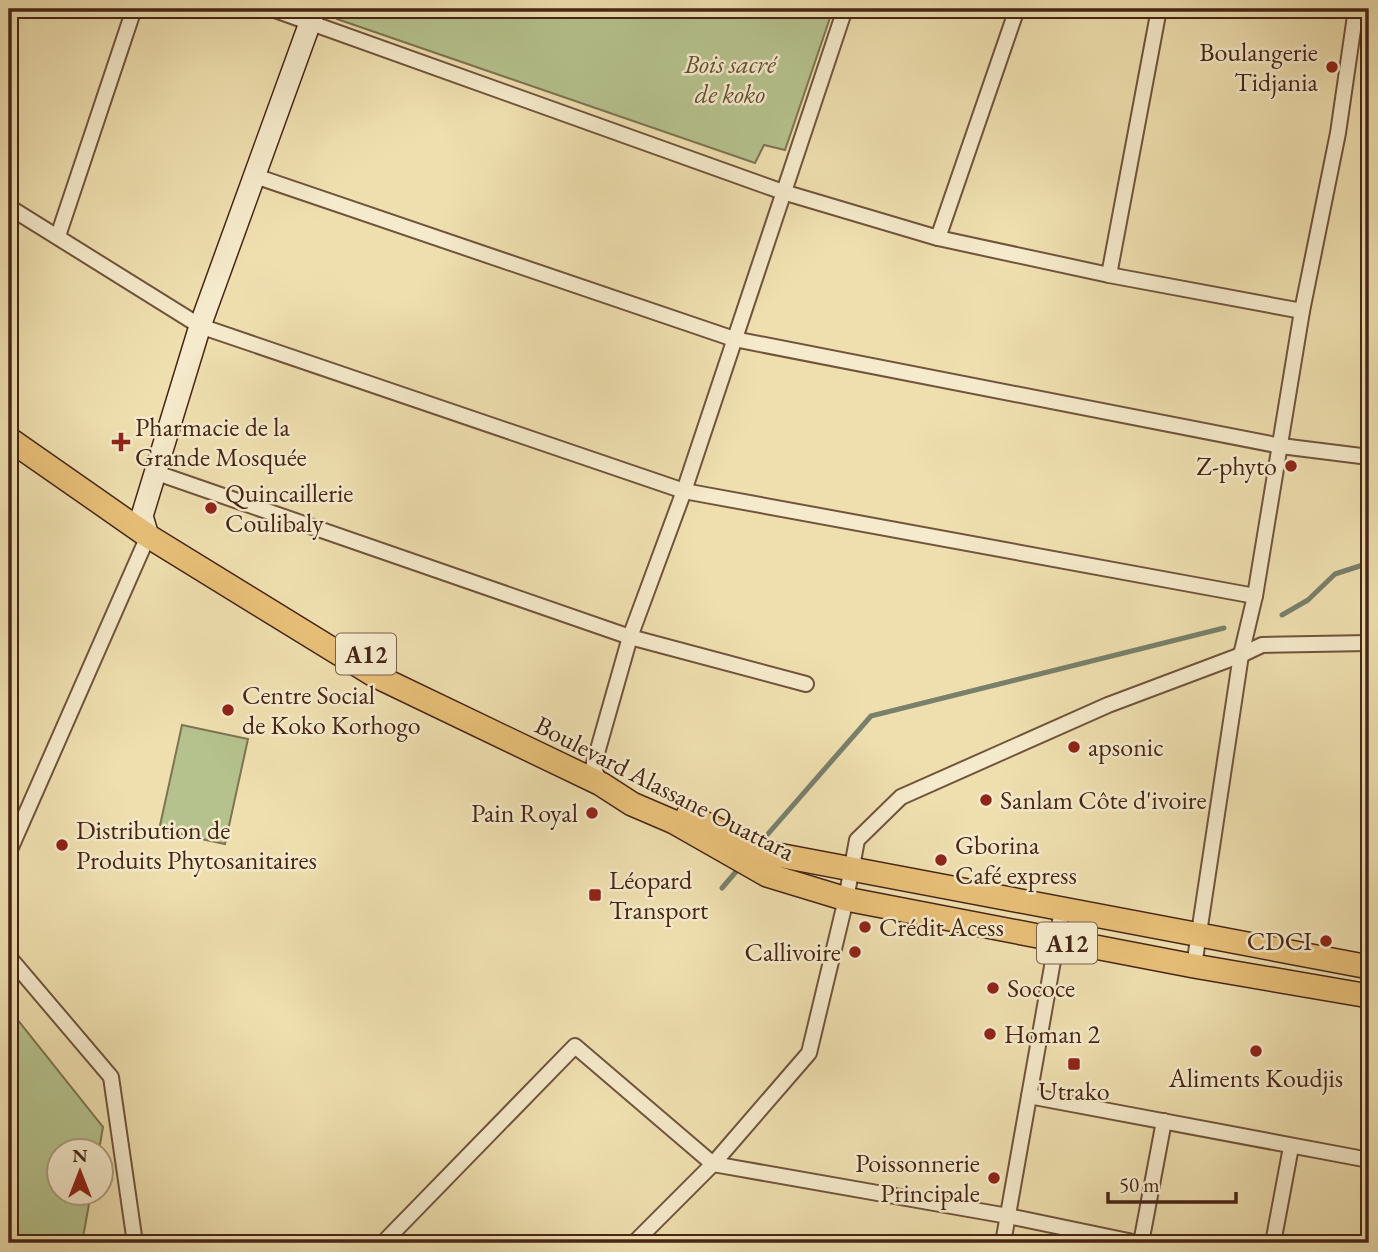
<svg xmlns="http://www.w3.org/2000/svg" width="1378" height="1252" font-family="'EB Garamond',serif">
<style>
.green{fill:#b5c28d;stroke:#7e7452;stroke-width:2}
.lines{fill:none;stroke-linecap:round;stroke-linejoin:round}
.stream{stroke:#79806c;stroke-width:5}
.street-casing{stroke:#70543c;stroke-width:18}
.secondary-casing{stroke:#462516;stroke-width:24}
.primary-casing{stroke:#462516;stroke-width:26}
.street{stroke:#f5eacb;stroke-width:14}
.secondary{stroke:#f5eacb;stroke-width:21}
.primary{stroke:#e8c078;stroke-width:23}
.poi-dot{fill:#8f2418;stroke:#f5eacb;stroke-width:2.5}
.labels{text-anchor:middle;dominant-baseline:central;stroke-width:5;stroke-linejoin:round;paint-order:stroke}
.shield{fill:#f5eacb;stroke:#7a604c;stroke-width:2}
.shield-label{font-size:24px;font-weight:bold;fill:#462516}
.poi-label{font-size:26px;fill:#462516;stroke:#f5eacb;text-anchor:start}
.park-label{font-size:26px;font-style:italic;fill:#624c34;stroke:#f5eacb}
.street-label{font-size:26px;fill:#462516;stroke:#f5eacb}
</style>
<rect width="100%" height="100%" fill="#efdfaf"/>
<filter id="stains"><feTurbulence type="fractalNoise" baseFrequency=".00286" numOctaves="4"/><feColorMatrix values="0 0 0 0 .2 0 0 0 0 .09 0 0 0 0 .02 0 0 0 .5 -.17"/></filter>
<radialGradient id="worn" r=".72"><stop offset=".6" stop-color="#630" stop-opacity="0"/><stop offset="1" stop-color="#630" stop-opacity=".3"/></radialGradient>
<g class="green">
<path d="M340 9H833L785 150 764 145 755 163 337 19Z"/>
<path d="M182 725 248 739 225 844 159 830Z"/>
<path d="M9 1009 103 1127 99 1150H60V1192L91 1193 82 1243H9Z"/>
</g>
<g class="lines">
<g class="stream">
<path d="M1282 615 1308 600 1335 574 1369 563"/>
<path d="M760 843 871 716 1224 628"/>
<path d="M722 888 740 867"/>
</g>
<g class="street-casing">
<g id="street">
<path d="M272 9 783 192 938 238 1109 275 1302 311"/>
<path d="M255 176 734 339 1281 446 1369 457"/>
<path d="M9 207 200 326 684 491 1255 596"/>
<path d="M58 236 134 9"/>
<path d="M938 238 1017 9"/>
<path d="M1109 275 1159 9"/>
<path d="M157 473 630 637 806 684"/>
<path d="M601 784 593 767 630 637 684 491 845 9"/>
<path d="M9 852 148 536"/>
<path d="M9 957 111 1077 135 1243"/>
<path d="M1194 966 1241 655 1255 596 1302 311 1338 133 1356 9"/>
<path d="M1029 1096 1369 1160"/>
<path d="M383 1243 575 1046 713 1164 1008 1216 1138 1243"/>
<path d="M634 1243 713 1164 809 1053 846 899 857 840 901 797 1108 705 1241 655 1262 645 1369 643"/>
<path d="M1003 1243 1062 910"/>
<path d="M1141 1243 1164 1121"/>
<path d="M1273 1243 1291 1147"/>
</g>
</g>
<g class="secondary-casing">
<path id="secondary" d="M148 536 142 516 200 326 315 9"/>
</g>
<g class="primary-casing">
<g id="primary">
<path d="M9 439 148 536 374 675 601 784 632 804 674 822 767 875 846 899 1194 966 1369 996"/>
<path d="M688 815 762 852 1369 967"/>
</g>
</g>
<use href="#street" class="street"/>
<use href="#secondary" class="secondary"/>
<use href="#primary" class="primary"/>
</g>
<g class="poi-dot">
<circle cx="1332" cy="67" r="7"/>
<path d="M117.5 431.5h7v7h7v7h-7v7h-7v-7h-7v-7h7z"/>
<circle cx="1291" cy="466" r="7"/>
<circle cx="211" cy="508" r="7"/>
<circle cx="228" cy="710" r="7"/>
<circle cx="1074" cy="747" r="7"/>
<circle cx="986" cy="800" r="7"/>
<circle cx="592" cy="813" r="7"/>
<circle cx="62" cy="845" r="7"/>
<circle cx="941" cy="860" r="7"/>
<rect x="588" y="888" width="14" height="14" rx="3.5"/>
<circle cx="865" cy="927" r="7"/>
<circle cx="1326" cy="941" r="7"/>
<circle cx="855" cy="952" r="7"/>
<circle cx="993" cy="988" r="7"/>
<circle cx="990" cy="1034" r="7"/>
<circle cx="1256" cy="1051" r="7"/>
<rect x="1067" y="1057" width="14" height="14" rx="3.5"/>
<circle cx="994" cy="1178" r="7"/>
</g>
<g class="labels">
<g class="shield">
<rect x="336" y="633.5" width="60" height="41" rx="5"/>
<rect x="1037" y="922.5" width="60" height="41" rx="5"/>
</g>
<g class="shield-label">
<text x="366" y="654">A12</text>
<text x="1067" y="943">A12</text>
</g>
<g class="poi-label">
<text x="1318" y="52" text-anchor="end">Boulangerie<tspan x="1318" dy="30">Tidjania</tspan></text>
<text x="135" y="427">Pharmacie de la<tspan x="135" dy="30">Grande Mosquée</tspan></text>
<text x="1277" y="466" text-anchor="end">Z-phyto</text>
<text x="225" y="493">Quincaillerie<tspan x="225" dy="30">Coulibaly</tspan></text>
<text x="242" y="695">Centre Social<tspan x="242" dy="30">de Koko Korhogo</tspan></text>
<text x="1088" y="747">apsonic</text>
<text x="1000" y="800">Sanlam Côte d'ivoire</text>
<text x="578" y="813" text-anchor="end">Pain Royal</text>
<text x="76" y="830">Distribution de<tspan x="76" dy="30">Produits Phytosanitaires</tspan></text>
<text x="955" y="845">Gborina<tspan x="955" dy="30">Café express</tspan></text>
<text x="609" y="880">Léopard<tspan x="609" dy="30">Transport</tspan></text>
<text x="879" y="927">Crédit Acess</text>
<text x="1312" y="941" text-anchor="end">CDCI</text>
<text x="841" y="952" text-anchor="end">Callivoire</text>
<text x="1007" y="988">Sococe</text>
<text x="1004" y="1034">Homan 2</text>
<text x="1256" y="1078" text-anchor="middle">Aliments Koudjis</text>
<text x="1074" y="1091" text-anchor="middle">Utrako</text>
<text x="980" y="1163" text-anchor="end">Poissonnerie<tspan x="980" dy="30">Principale</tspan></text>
</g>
<g class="park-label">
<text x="730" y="64">Bois sacré<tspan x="730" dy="30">de koko</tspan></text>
</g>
<g class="street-label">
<text transform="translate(665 788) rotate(27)">Boulevard Alassane Ouattara</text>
</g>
</g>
<rect width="1378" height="1252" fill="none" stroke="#efdfaf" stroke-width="35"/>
<rect x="10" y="10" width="1357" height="1231" fill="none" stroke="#462516" stroke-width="3.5"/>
<rect x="18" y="18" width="1343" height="1217" fill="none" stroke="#462516" stroke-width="2"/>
<g transform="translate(80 1172)"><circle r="33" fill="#f5eacb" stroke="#af9b83" stroke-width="2"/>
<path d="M0-5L12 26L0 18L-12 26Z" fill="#8f2418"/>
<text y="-10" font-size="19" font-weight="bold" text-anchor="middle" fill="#462516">N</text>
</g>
<path d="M1108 1192v10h128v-10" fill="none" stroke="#462516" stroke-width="3.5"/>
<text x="1119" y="1192" font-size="21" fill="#462516" stroke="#f5eacb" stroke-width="5" paint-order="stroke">50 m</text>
<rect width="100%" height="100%" filter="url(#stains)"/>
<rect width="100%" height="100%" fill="url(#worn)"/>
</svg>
